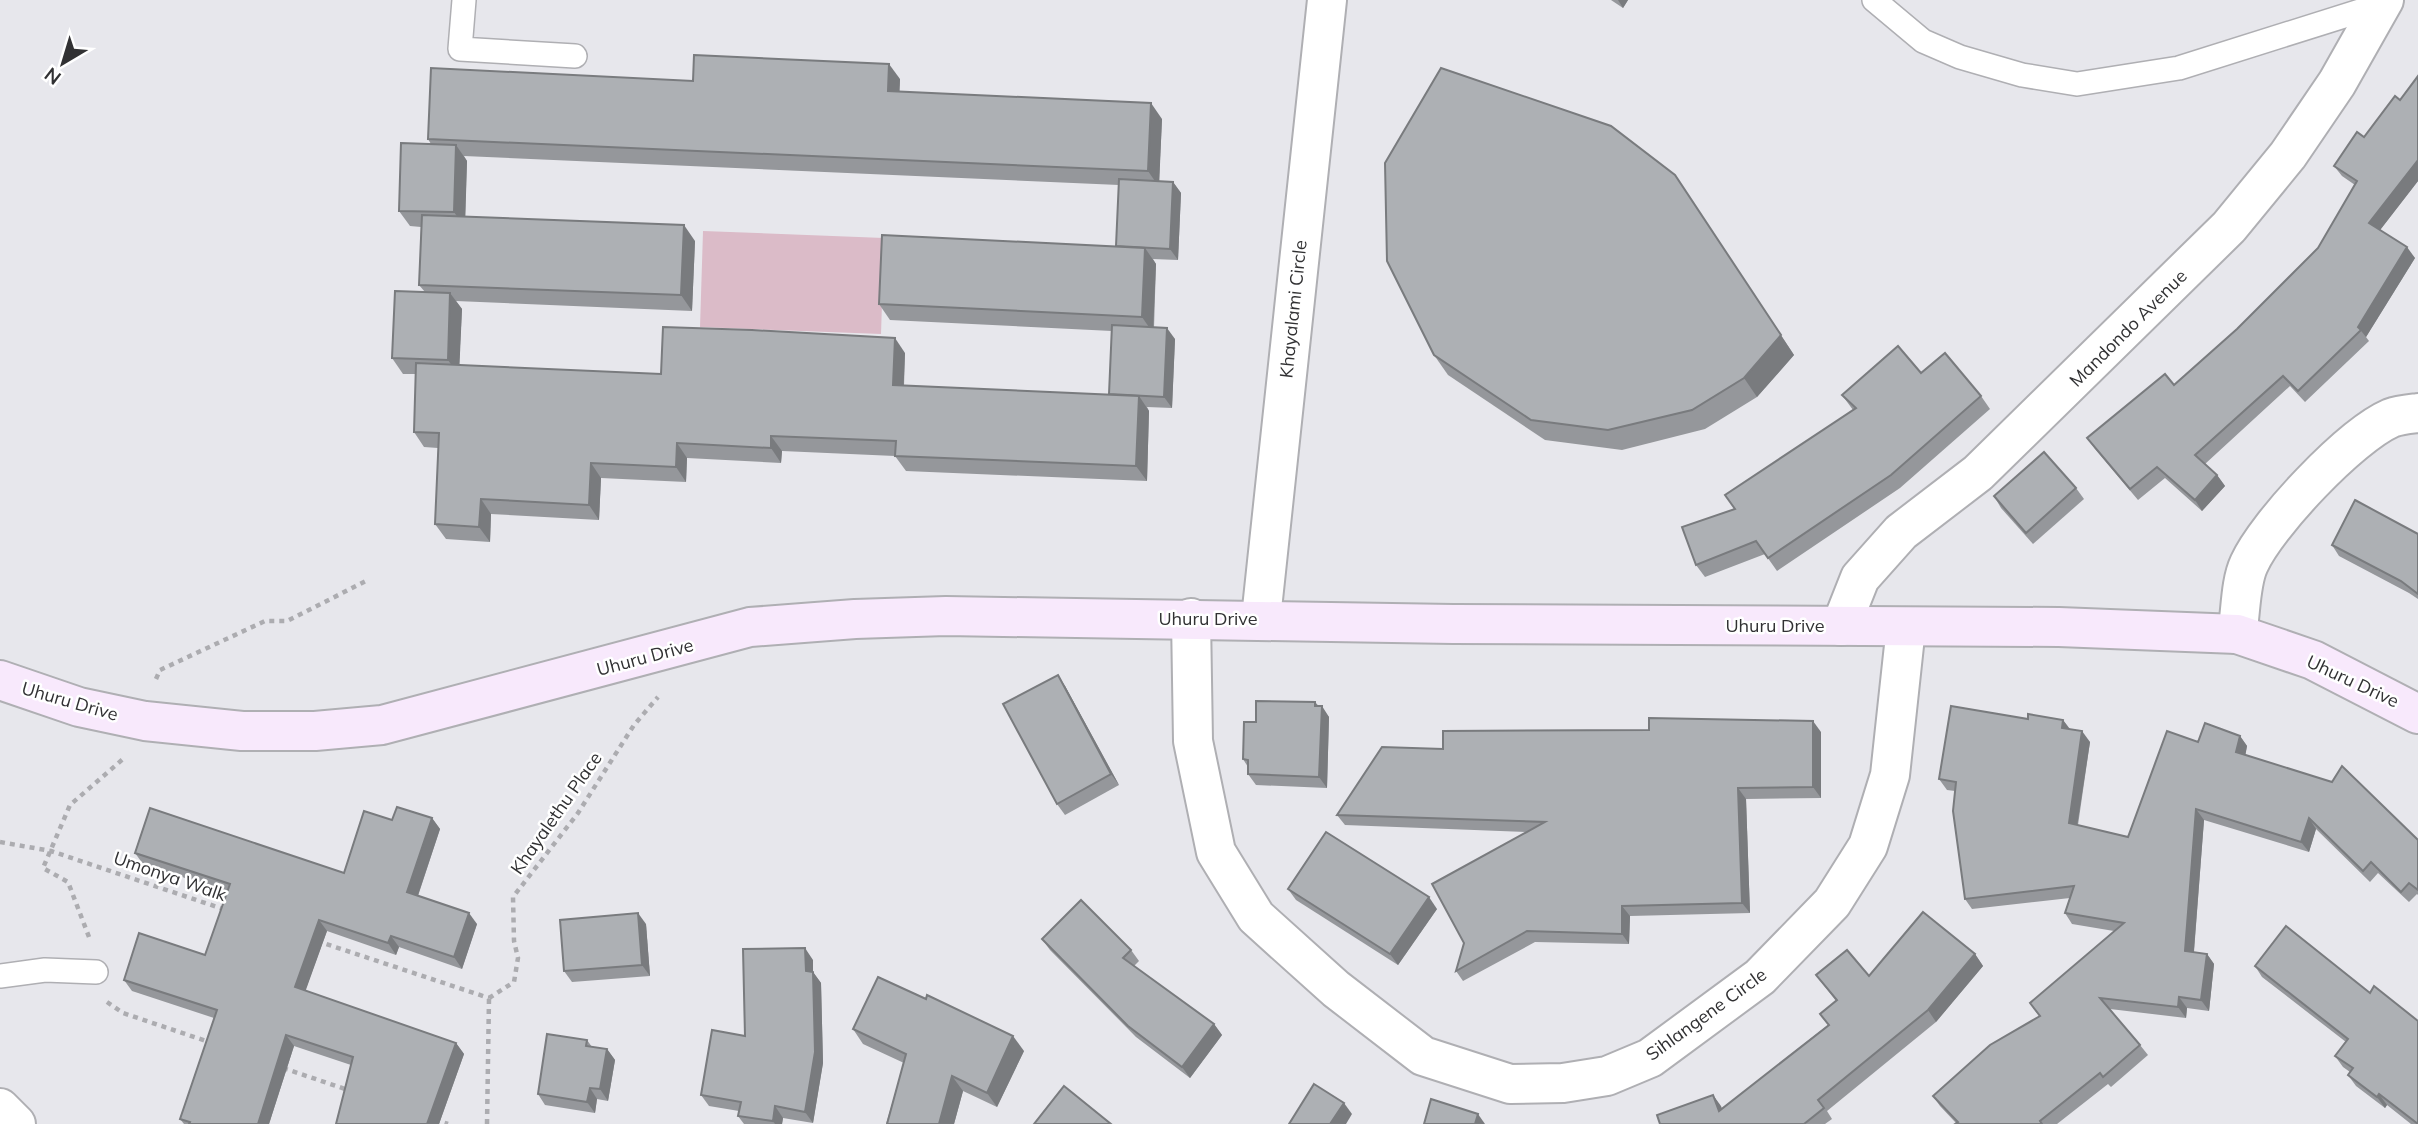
<svg xmlns="http://www.w3.org/2000/svg" width="2418" height="1124" font-family="Mulish,sans-serif">
<style>
.green{fill:#dbbbc8}
.lines{fill:none;stroke-linecap:round;stroke-linejoin:round}
.lane-casing{stroke:#afafb3;stroke-width:26}
.street-casing{stroke:#afafb3;stroke-width:42}
.secondary-casing{stroke:#afafb3;stroke-width:42}
.path{stroke:#acacb0;stroke-width:4.5;stroke-dasharray:5 5;stroke-linecap:butt}
.lane{stroke:#fff;stroke-width:23}
.street{stroke:#fff;stroke-width:38}
.secondary{stroke:#f8e9fc;stroke-width:38}
.wall{fill:#95979b;fill-rule:evenodd}
.shaded-wall{fill:#797b7e}
.building{fill:#adb0b4;stroke:#797b7e;stroke-width:2}
.labels{text-anchor:middle;dominant-baseline:central;stroke-width:5;stroke-linejoin:round;paint-order:stroke}
.street-label{font-size:18px;fill:#313133;stroke:#fff}
</style>
<rect width="100%" height="100%" fill="#e7e7ec"/>
<path class="green" d="M703 231 884 238 881 334 700 327Z"/>
<g class="lines">
<g class="lane-casing">
<g id="lane">
<path d="M464 0 460 49 575 56"/>
<path d="M1874 0 1923 41 1960 57 2022 75 2077 84 2179 68 2379 5"/>
<path d="M0 976 45 970 96 972"/>
</g>
</g>
<g class="street-casing">
<g id="street">
<path d="M1191 618 1193 741 1216 852 1256 917 1336 989 1423 1056 1510 1084 1563 1083 1607 1076 1650 1058 1760 977 1832 903 1868 846 1890 775 1906 627"/>
<path d="M1261 618 1327 0"/>
<path d="M1841 626 1860 578 1901 532 1978 473 2229 227 2288 155 2337 83 2384 0"/>
<path d="M2237 634C2241 613 2240 583 2249 564 2267 524 2350 436 2391 418 2399 415 2410 414 2418 413"/>
<path d="M0 1108 16 1124"/>
</g>
</g>
<g class="secondary-casing">
<path id="secondary" d="M0 680 79 707 145 721 242 731H315L382 725 750 627 855 619 946 616 1453 624 2059 627 2237 634 2313 660 2418 714"/>
</g>
<g class="path">
<path d="M156 679 160 670 265 621H287L366 581"/>
<path d="M0 842 51 851 226 910"/>
<path d="M89 937 68 882 43 868 70 805 123 759"/>
<path d="M317 941 489 998"/>
<path d="M489 998 514 982 518 958 514 941 513 897 578 813 634 725 658 697"/>
<path d="M107 1002 123 1013 212 1043"/>
<path d="M283 1068 351 1091"/>
<path d="M435 1120 448 1124"/>
<path d="M487 1124 489 998"/>
</g>
<use href="#lane" class="lane"/>
<use href="#street" class="street"/>
<use href="#secondary" class="secondary"/>
</g>
<g class="wall">
<path d="M1611 0H1628L1623 8Z"/>
<path d="M900 79 899 92 1162 119 1159 181 1173 182 1181 193 1178 260 1153 259 1156 264 1154 328 1175 339 1172 408 1147 407 1149 411 1147 481 906 471 895 456 782 451 781 463 687 458 686 482 601 478 599 520 491 514 490 542 446 539 435 524 438 448 424 447 414 432 416 374H403L392 358 425 292 419 285 421 227 410 226 399 211 431 144 428 139 693 81ZM464 156 1119 185 1116 246 879 304 890 320 1112 331 1110 395 904 386 905 353 661 374 459 365 462 309 456 301 692 311 695 241 465 216 467 161Z"/>
<path d="M2334 166 2418 181 2380 230 2415 258 2366 337 2369 341 2305 402 2290 386 2205 464 2217 475 2225 486 2202 511 2165 478 2138 500 2095 449 2087 438 2174 385 2237 329 2318 248 2355 185 2342 176Z"/>
<path d="M1675 175 1794 355 1757 397 1705 429 1622 450 1545 440 1448 375 1434 355Z"/>
<path d="M1921 373 1981 396 1990 409 1900 488 1777 571 1765 554 1705 577 1696 565 1735 509 1853 410 1842 395Z"/>
<path d="M2076 488 2084 499 2033 544 2001 508 1994 496Z"/>
<path d="M2418 534V599L2409 593 2339 556 2332 545Z"/>
<path d="M1065 686 1119 785 1065 815 1057 804Z"/>
<path d="M1315 702 1329 717 1327 788 1256 785 1248 774V767L1243 759 1256 722Z"/>
<path d="M2028 719 2063 720 2070 729 2090 742 2078 825 2128 837 2198 742 2240 736 2247 746 2245 755 2418 840V895L2417 894 2409 902 2378 873 2370 882 2316 829 2309 852 2204 820 2194 952 2207 954 2214 964 2209 1011 2187 1008 2186 1018 2110 1009 2140 1045 2148 1055 2111 1087 2108 1084 2057 1124H1955L1956 1123 1940 1106 1933 1096 2039 1016 2030 1003 2114 931 2072 924 2065 913 2070 898 1972 909 1965 899 1955 791 1947 790 1939 779Z"/>
<path d="M1821 732V798L1746 799 1750 913 1630 916 1629 944 1535 942 1463 981 1456 971 1527 832 1345 825 1337 815Z"/>
<path d="M432 818 440 829 418 896 477 924 462 969 399 947 396 955 327 931 305 991 456 1043 464 1054 439 1124H336L351 1065 294 1046 269 1124H184L180 1119 214 1018 132 991 124 980 205 955 227 892 143 864 135 853 344 873 392 820Z"/>
<path d="M1288 889 1437 909 1398 965 1296 900Z"/>
<path d="M646 924 650 976 572 982 564 971Z"/>
<path d="M2286 926 2418 1124H2411L2387 1105 2385 1108 2356 1086 2348 1075 2350 1072 2343 1067 2335 1056 2346 1042 2262 977 2255 966Z"/>
<path d="M1042 939 1131 950 1139 961 1134 966 1214 1024 1222 1035 1190 1078 1136 1037 1050 950Z"/>
<path d="M1975 954 1983 966 1936 1022 1827 1111 1832 1119 1825 1124H1660L1713 1095 1722 1109 1828 1025 1820 1014 1836 1001 1816 975 1869 976Z"/>
<path d="M813 960V972L821 983 823 1063 813 1123 783 1118 782 1124H744L738 1116 739 1111 709 1106 701 1095 745 1036Z"/>
<path d="M853 1029 1024 1051 997 1107 963 1091 954 1124H886L904 1063 863 1044Z"/>
<path d="M587 1040 592 1047 607 1049 615 1060 608 1101 597 1099 595 1113 545 1105 538 1094Z"/>
</g>
<g class="shaded-wall">
<path d="M1618 0H1628L1623 8Z"/>
<path d="M889 64 900 79 899 107 888 91Z"/>
<path d="M1151 103 1162 119 1159 187 1148 171Z"/>
<path d="M456 145 467 161 465 228 454 212Z"/>
<path d="M2418 160V181L2377 234 2369 223Z"/>
<path d="M1675 175 1794 355 1757 397 1744 378Z"/>
<path d="M1173 182 1181 193 1178 260 1170 249Z"/>
<path d="M684 225 695 241 692 311 681 295Z"/>
<path d="M2407 247 2415 258 2366 337 2358 327Z"/>
<path d="M1145 248 1156 264 1153 333 1142 317Z"/>
<path d="M450 293 462 309 459 376 448 360Z"/>
<path d="M1167 328 1175 339 1172 408 1164 397Z"/>
<path d="M895 338 905 353 903 400 893 385Z"/>
<path d="M1139 396 1149 411 1147 481 1136 466Z"/>
<path d="M771 436 782 451 781 463 771 448Z"/>
<path d="M677 443 687 458 686 482 676 467Z"/>
<path d="M591 463 601 478 599 520 589 505Z"/>
<path d="M2217 475 2225 486 2202 511 2195 500Z"/>
<path d="M481 499 491 514 490 542 479 527Z"/>
<path d="M1058 675 1065 686 1119 785 1111 774Z"/>
<path d="M1315 702 1321 711 1322 706 1329 717 1327 788 1319 777Z"/>
<path d="M2063 720 2071 731 2062 728Z"/>
<path d="M1813 721 1821 732V798L1813 787Z"/>
<path d="M2082 731 2090 742 2076 833 2069 823Z"/>
<path d="M2240 736 2247 746 2244 763 2236 752Z"/>
<path d="M1738 788 1746 799 1750 913 1742 903Z"/>
<path d="M2196 809 2204 820 2193 962 2185 951Z"/>
<path d="M432 818 440 829 415 904 407 892Z"/>
<path d="M2309 818 2316 829 2309 852 2301 842Z"/>
<path d="M1429 897 1437 909 1398 965 1390 954Z"/>
<path d="M1622 906 1630 916 1629 944 1622 934Z"/>
<path d="M469 913 477 924 462 969 454 957Z"/>
<path d="M638 913 646 924 650 976 642 965Z"/>
<path d="M319 920 327 931 303 998 295 987Z"/>
<path d="M391 936 399 947 396 955 388 943Z"/>
<path d="M805 948 813 960V972L821 983 823 1063 813 1123 805 1112Z"/>
<path d="M1975 954 1983 966 1936 1022 1928 1010Z"/>
<path d="M2207 954 2214 964 2209 1011 2201 1000Z"/>
<path d="M2179 997 2187 1008 2186 1018 2178 1007Z"/>
<path d="M1214 1024 1222 1035 1190 1078 1182 1067Z"/>
<path d="M286 1035 294 1046 269 1124H258Z"/>
<path d="M1013 1036 1024 1051 997 1107 987 1093Z"/>
<path d="M456 1043 464 1054 439 1124H427Z"/>
<path d="M607 1049 615 1060 608 1101 600 1089Z"/>
<path d="M952 1076 963 1091 954 1124H939Z"/>
<path d="M590 1088 597 1099 595 1113 587 1102Z"/>
<path d="M2379 1094 2387 1105 2385 1108 2377 1097Z"/>
<path d="M1713 1095 1721 1106 1727 1122 1719 1111Z"/>
<path d="M1344 1103 1352 1114 1346 1124H1330Z"/>
<path d="M775 1106 783 1118 782 1124H775L773 1121Z"/>
<path d="M1478 1114 1485 1124H1475Z"/>
</g>
<g class="building">
<path d="M694 55 889 64 888 91 1151 103 1148 171 428 139 431 68 693 81Z"/>
<path d="M1441 68 1611 126 1675 175 1781 335 1744 378 1692 410 1608 430 1531 420 1434 355 1387 261 1385 163Z"/>
<path d="M2418 76V160L2369 223 2407 247 2358 327 2361 330 2298 391 2283 376 2195 455 2217 475 2195 500 2157 467 2130 489 2087 438 2165 374 2174 385 2237 329 2318 248 2357 181 2334 166 2357 132 2364 137 2395 96 2400 100Z"/>
<path d="M401 143 456 145 454 212 399 211Z"/>
<path d="M1119 179 1173 182 1170 249 1116 246Z"/>
<path d="M422 215 684 225 681 295 419 285Z"/>
<path d="M882 235 1145 248 1142 317 879 304Z"/>
<path d="M395 291 450 293 448 360 392 358Z"/>
<path d="M1112 325 1167 328 1164 397 1109 394Z"/>
<path d="M663 327 752 330 895 338 893 385 1139 396 1136 466 895 456 896 441 771 436V448L677 443 676 467 591 463 589 505 481 499 479 527 435 524 439 433 414 432 416 363 661 374Z"/>
<path d="M1898 346 1921 373 1945 353 1981 396 1891 475 1768 558 1756 541 1696 565 1682 527 1735 509 1725 495 1856 408 1842 395Z"/>
<path d="M2044 452 2076 488 2026 533 1994 496Z"/>
<path d="M2355 500 2418 534V594L2401 581 2332 545Z"/>
<path d="M1058 675 1111 774 1057 804 1003 704Z"/>
<path d="M1256 701 1315 702V706H1322L1319 777 1248 774V760L1243 759 1244 722H1256Z"/>
<path d="M1951 706 2028 719V714L2063 720 2062 728 2082 731 2069 823 2128 837 2167 731 2198 742 2205 723 2240 736 2236 752 2332 782 2342 766 2418 840V890L2409 883 2401 892 2371 862 2363 871 2309 818 2301 842 2196 809 2185 951 2207 954 2201 1000 2179 997 2178 1007 2100 998 2140 1045 2103 1077 2100 1073 2040 1121 2042 1124H1955L1958 1122 1933 1096 1990 1045 2040 1016 2030 1003 2124 923 2065 913 2074 886 1965 899 1953 811 1956 782 1939 779Z"/>
<path d="M1649 718 1813 721V787L1738 788 1742 903 1622 906V934L1527 931 1456 971 1464 943 1432 884 1545 822 1337 815 1382 747 1443 749V731L1649 730Z"/>
<path d="M397 807 432 818 407 892 469 913 454 957 391 936 388 943 319 920 295 987 456 1043 427 1124H336L353 1057 286 1035 258 1124H189L190 1122 180 1119 217 1010 124 980 139 933 205 955 230 884 135 853 150 808 344 873 364 811 392 820Z"/>
<path d="M1326 832 1429 897 1390 954 1288 889Z"/>
<path d="M1081 900 1131 950 1123 958 1214 1024 1182 1067 1128 1026 1042 939Z"/>
<path d="M1923 912 1975 954 1928 1010 1818 1100 1824 1108 1804 1124H1660L1657 1115 1713 1095 1719 1111 1829 1025 1820 1014 1837 1000 1816 975 1847 950 1869 976Z"/>
<path d="M638 913 642 965 564 971 560 920Z"/>
<path d="M2286 926 2370 993 2374 986 2418 1021V1124L2379 1094 2377 1097 2348 1075 2353 1068 2335 1056 2348 1039 2255 966Z"/>
<path d="M805 948 806 971 813 972 815 1052 805 1112 775 1106 773 1121 738 1116 741 1102 701 1095 712 1030 745 1036 743 949Z"/>
<path d="M878 977 926 999 927 995 1013 1036 987 1093 952 1076 939 1124H887L906 1054 853 1029Z"/>
<path d="M547 1034 587 1040 586 1046 607 1049 600 1089 590 1088 587 1102 538 1094Z"/>
<path d="M1314 1084 1344 1103 1330 1124H1289Z"/>
<path d="M1064 1086 1111 1124H1034Z"/>
<path d="M1431 1099 1478 1114 1475 1124H1424Z"/>
</g>
<g class="labels">
<g class="street-label">
<text transform="translate(1293 309) rotate(-84)">Khayalami Circle</text>
<text transform="translate(2128 328) rotate(-45)">Mandondo Avenue</text>
<text x="1208" y="618">Uhuru Drive</text>
<text x="1775" y="625">Uhuru Drive</text>
<text transform="translate(645 657) rotate(-15)">Uhuru Drive</text>
<text transform="translate(2353 681) rotate(25)">Uhuru Drive</text>
<text transform="translate(70 701) rotate(16)">Uhuru Drive</text>
<text transform="translate(556 813) rotate(-55)">Khayalethu Place</text>
<text transform="translate(170 876) rotate(19)">Umonya Walk</text>
<text transform="translate(1706 1014) rotate(-36)">Sihlangene Circle</text>
</g>
</g>
<g transform="translate(63 63) rotate(218)" stroke="#ffffff" stroke-width="5" paint-order="stroke">
<path d="M0-5L12 26L0 18L-12 26Z" fill="#313133"/>
<text y="-10" font-size="19" font-weight="bold" text-anchor="middle" fill="#313133">N</text>
</g>
</svg>
